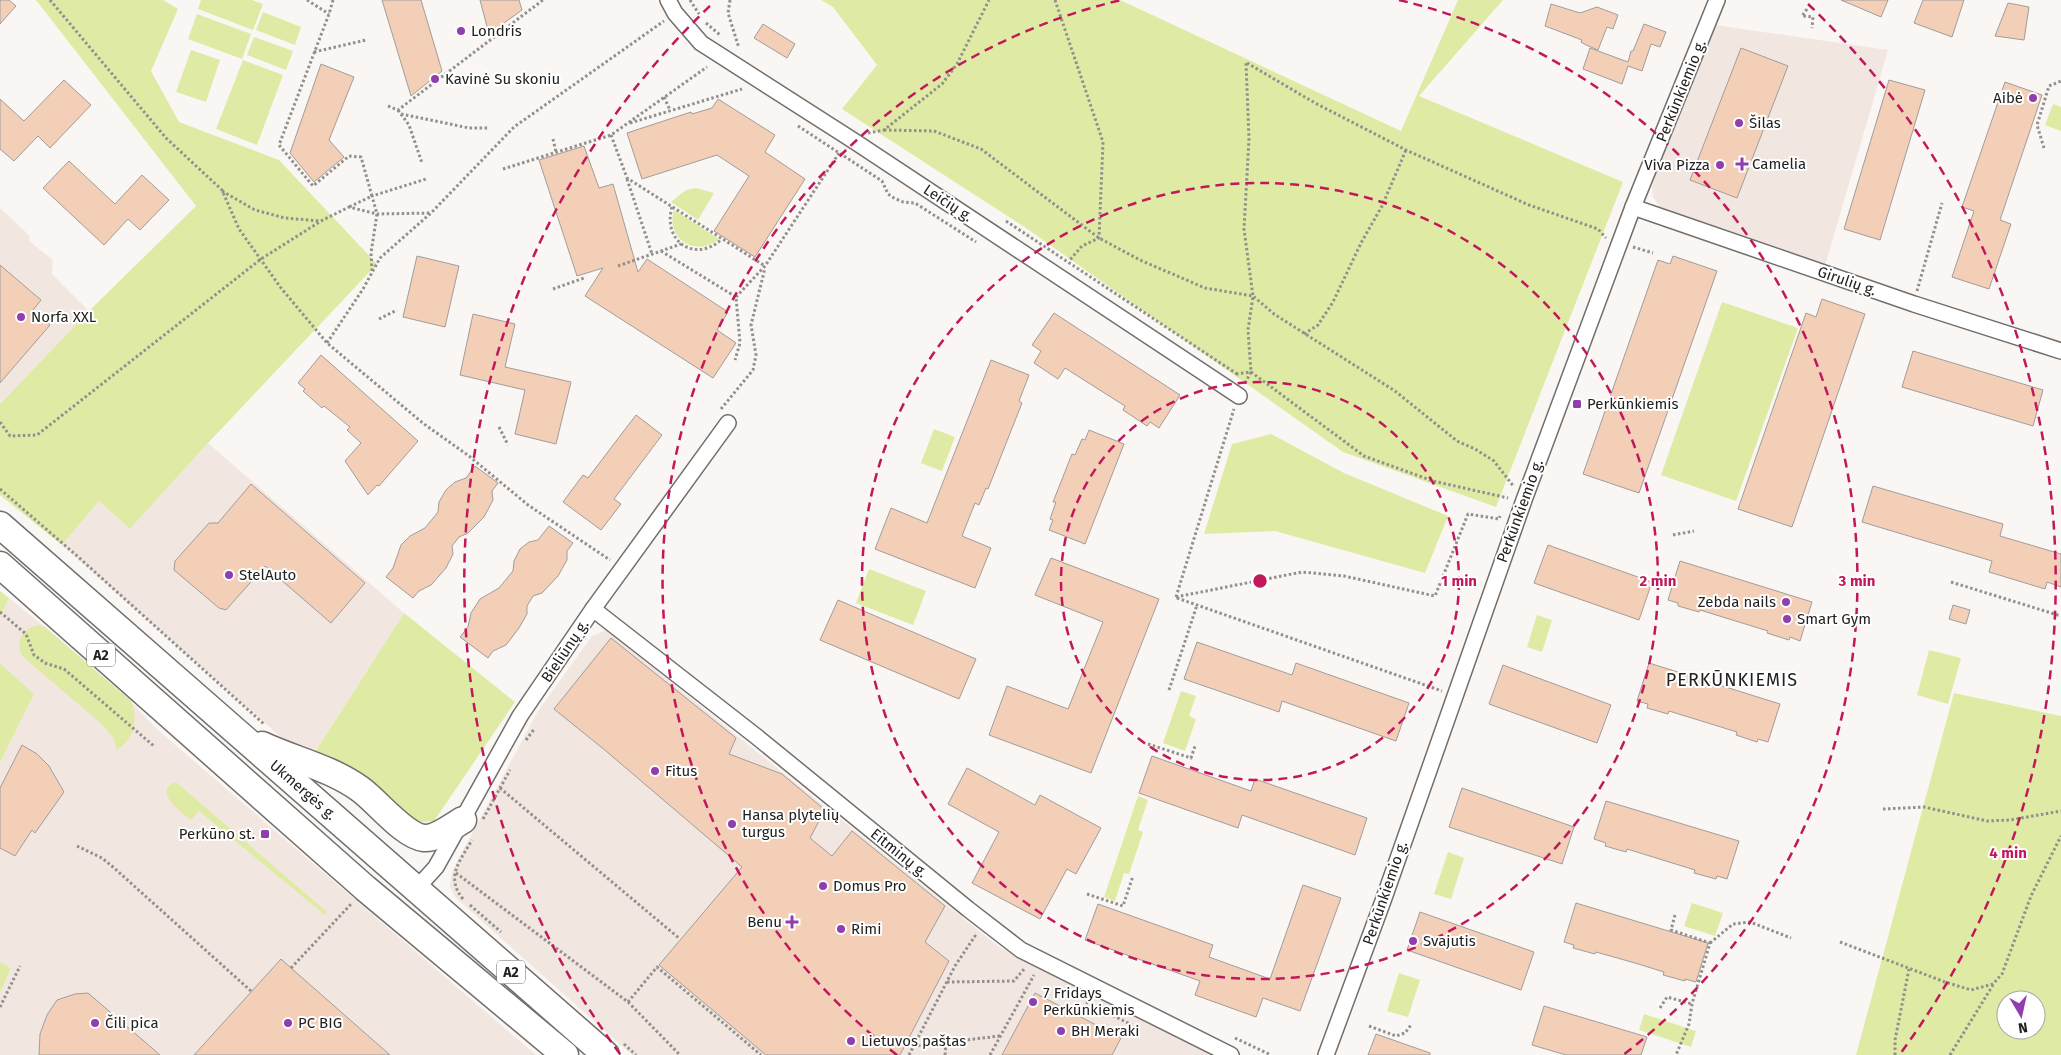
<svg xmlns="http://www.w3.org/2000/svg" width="2061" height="1055" font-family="'Fira Sans',sans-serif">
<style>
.built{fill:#f1e7e0}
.green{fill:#dfeba5;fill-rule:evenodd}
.building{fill:#f3cfb8;stroke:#a09d9b}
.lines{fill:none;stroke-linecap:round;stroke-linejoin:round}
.minor-casing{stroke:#716e6c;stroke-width:18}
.trunk-casing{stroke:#716e6c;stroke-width:29}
.path{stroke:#928f8d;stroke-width:3;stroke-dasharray:2.5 2.5;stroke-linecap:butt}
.minor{stroke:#fff;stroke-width:15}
.trunk{stroke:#fff;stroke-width:26}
.ring{fill:none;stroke:#c2185b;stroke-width:2.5;stroke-dasharray:9 6}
.poi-dot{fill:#903ead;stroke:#fff;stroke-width:2}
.labels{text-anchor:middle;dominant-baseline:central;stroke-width:4;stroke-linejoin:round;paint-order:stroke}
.shield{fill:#fff;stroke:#656463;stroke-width:1}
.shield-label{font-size:14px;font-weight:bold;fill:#232120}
.poi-label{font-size:15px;fill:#232120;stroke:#fff;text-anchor:start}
.street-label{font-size:15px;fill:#232120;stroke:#fff}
.quarter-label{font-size:18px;letter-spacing:1px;fill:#232120;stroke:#fff}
.centre{fill:#c2185b;stroke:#fff;stroke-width:2.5}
.ring-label{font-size:15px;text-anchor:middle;font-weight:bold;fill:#c2185b;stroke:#fff;stroke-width:4;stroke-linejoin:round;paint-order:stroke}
</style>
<rect width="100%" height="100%" fill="#f9f6f3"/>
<g class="built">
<path d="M1715 25 1888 50 1825 266 1668 212 1659 206 1653 197 1652 186 1655 176Z"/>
<path d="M0 208 29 235 30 242 53 260 52 274 89 311 0 404Z"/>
<path d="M208 443 404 613 312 757 291 746 62 545 99 501 130 529Z"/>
<path d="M9 598 45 627 124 695 159 731 536 1055H0V993L11 968 0 962V763L34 694 0 663V617Z"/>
<path d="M606 630 999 947 1215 1055H632L456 898 450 887 452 871 538 711 592 636Z"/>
</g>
<g class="green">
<path d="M36 0H163L178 9 151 71 179 122 279 160 377 264 208 443 130 529 99 501 62 545 0 495V404L89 311 196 206Z"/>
<path d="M201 0H252L263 4 253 30 198 9Z"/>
<path d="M821 0H1120L1401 131 1458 0H1503L1419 96 1623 182 1496 507 1343 452 1026 228 842 109 877 65 833 7Z"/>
<path d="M263 12 301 27 295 45 256 30Z"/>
<path d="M197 14 251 34 242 59 188 39Z"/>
<path d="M254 37 293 51 286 70 247 55Z"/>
<path d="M191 50 220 60 206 102 176 92Z"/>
<path d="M243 60 283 75 257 145 216 129Z"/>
<path d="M2053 104 2061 107V131L2045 125Z"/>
<path d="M696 188 714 193 698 220 671 202 686 190Z"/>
<path d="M674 210 719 239C696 258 665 239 674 210Z"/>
<path d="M1722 302 1798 328 1736 501 1661 475Z"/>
<path d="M934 429 955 437 942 471 921 463Z"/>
<path d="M1271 434 1344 473 1448 516 1425 573 1275 531 1204 534 1232 444Z"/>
<path d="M869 569 926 591 913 625 856 603Z"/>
<path d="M0 591 9 598 0 617Z"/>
<path d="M404 613 515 702 434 821 415 823 312 757Z"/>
<path d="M1537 615 1552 620 1542 652 1527 647Z"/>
<path d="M37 625 45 627 131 701C139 718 134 741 116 750L114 739 103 725 23 657C15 642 21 630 37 625Z"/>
<path d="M1929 650 1961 658 1948 704 1917 695Z"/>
<path d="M0 663 34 694 0 763Z"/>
<path d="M1181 691 1196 696 1189 716 1196 719 1185 751 1163 743Z"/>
<path d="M1954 693 2061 716V1055H1856ZM2006 1000H2036V1030H2006Z"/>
<path d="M176 782 327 912 325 915 199 811 191 820C182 813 151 790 176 782Z"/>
<path d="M1138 796 1148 800 1138 830 1143 832 1129 874 1124 873 1115 901 1104 897Z"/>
<path d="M1448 852 1464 858 1451 899 1434 894Z"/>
<path d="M1692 903 1723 913 1715 936 1684 926Z"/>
<path d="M0 962 11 968 0 993Z"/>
<path d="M1399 973 1420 980 1408 1017 1387 1011Z"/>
<path d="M1644 1014 1696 1031 1691 1047 1639 1030Z"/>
</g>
<g class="building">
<path d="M0 0H9L16 6 0 24Z"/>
<path d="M382 0H421L442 71 411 96Z"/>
<path d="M480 0H519L522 10 489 34Z"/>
<path d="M1841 0H1888L1881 17Z"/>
<path d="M1923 0H1964L1952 37 1914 23Z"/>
<path d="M2008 3 2029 7 2024 40 1995 36Z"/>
<path d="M1551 4 1580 13 1597 7 1618 15 1613 29 1607 27 1598 50 1586 45 1581 42 1582 40 1545 26Z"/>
<path d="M763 24 795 44 787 58 754 38Z"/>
<path d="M1644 24 1666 32 1660 47 1651 44 1642 71 1628 66 1622 84 1583 69 1590 48 1628 62 1631 51H1633Z"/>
<path d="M1741 48 1788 66 1737 198 1690 180Z"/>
<path d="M321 64 354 77 329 140 344 157 314 182 290 153Z"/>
<path d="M64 80 91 105 50 148 38 136 14 161 0 149V99L24 121Z"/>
<path d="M1889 80 1925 90 1880 240 1844 229Z"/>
<path d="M2005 82 2042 95 2000 220 2011 224 1989 289 1952 277 1974 211 1962 207Z"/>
<path d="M718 99 775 135 765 152 805 179 755 257 714 231 749 176 717 155 642 179 627 133 691 112 692 114 712 108Z"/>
<path d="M584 146 599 188 613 184 638 272 647 259 728 312 717 330 736 343 713 378 585 296 603 268 577 276 539 160Z"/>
<path d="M69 161 115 204 142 175 169 200 140 230 128 219 104 245 43 188Z"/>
<path d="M417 256 459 266 445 327 403 317Z"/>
<path d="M1673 256 1717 271 1639 493 1583 474 1658 260 1670 264Z"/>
<path d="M0 265 41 300 33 310 50 325 0 383Z"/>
<path d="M1822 299 1865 314 1792 527 1738 509 1806 313 1816 317Z"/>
<path d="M1054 313 1180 395 1159 428 1150 422 1147 426 1123 410 1125 406 1065 368 1058 379 1034 363 1041 351 1032 345Z"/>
<path d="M473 314 515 324 505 367 571 382 556 444 515 434 525 390 460 375Z"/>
<path d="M1913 351 2043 390 2033 426 1902 387Z"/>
<path d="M321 355 418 441 379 486 377 485 368 495 345 461 361 443 347 430 350 427 324 406 322 408 303 391 305 389 298 383Z"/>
<path d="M991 360 1029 375 1019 401 1022 403 988 489 986 488 979 505 975 503 962 536 991 548 975 588 875 549 891 508 927 523Z"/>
<path d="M636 415 662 435 614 499 621 504 601 530 563 502 583 475 588 478Z"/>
<path d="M1089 430 1124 444 1085 544 1049 530 1053 520 1050 519 1056 502H1053L1072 454 1075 455 1082 439 1085 440Z"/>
<path d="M475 466 498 483 492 491 493 500 484 517 468 533 459 537 452 546 453 554 446 568 431 585 419 591 413 598 386 577 393 568 401 545 410 536 425 528 438 512 439 502 446 490 455 482 466 478Z"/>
<path d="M251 484 365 583 331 623 265 566 226 610 219 608 174 570 175 561 209 523H218Z"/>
<path d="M1873 486 2003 524 2000 536 2061 554V587L2047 582 2045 589 1989 572 1992 561 1862 522Z"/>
<path d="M549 526 573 543 567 551V560L558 576 542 593 533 596 527 606V614L519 628 506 645 493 651 488 658 460 637 468 627 471 613 480 599 499 588 513 571 514 561 520 549 529 542 538 540Z"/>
<path d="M1548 545 1652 582 1639 620 1534 583Z"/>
<path d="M1051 558 1159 599 1091 773 989 735 1007 686 1068 709 1103 622 1035 595Z"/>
<path d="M1680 561 1812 602 1800 641 1790 637 1789 640 1767 633 1768 631 1700 610 1699 612 1678 606V603L1668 600Z"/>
<path d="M838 600 976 659 959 699 820 640Z"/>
<path d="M1953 605 1970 610 1966 624 1949 619Z"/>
<path d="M611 638 736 738 729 754 782 774 825 810 810 838 832 856 852 831 945 906 925 942 949 961 900 1055H766L659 965 742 867 606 751 554 709Z"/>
<path d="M1197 642 1292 675 1296 663 1409 703 1396 741 1282 701 1279 712 1184 679Z"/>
<path d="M1649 663 1780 704 1768 742 1758 739 1757 742 1736 735 1737 732 1669 711 1668 714 1647 708 1648 704 1637 701Z"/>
<path d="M1503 665 1611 705 1597 743 1489 704Z"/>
<path d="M22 745 37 754 49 766 64 792 35 833 32 830 15 856 0 848V788Z"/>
<path d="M1152 756 1251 791 1255 779 1367 818 1355 855 1242 815 1238 828 1139 793Z"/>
<path d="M967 768 1035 805 1040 795 1101 828 1076 874 1067 869 1040 919 972 883 999 832 948 804Z"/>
<path d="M1462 788 1574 827 1562 864 1449 827Z"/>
<path d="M1606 801 1739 841 1727 879 1717 876 1716 879 1694 873 1695 870 1627 849 1626 852 1605 846 1606 843 1594 839Z"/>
<path d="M1303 885 1341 898 1300 1011 1263 998 1256 1017 1195 995 1200 981 1085 940 1098 904 1213 945 1209 957 1270 979Z"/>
<path d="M1576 903 1708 943 1696 982 1685 979V981L1663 975 1664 972 1635 963 1596 952 1595 954 1573 948 1574 945 1564 942Z"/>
<path d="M1420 912 1534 952 1521 990 1407 950Z"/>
<path d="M281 959 291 968 390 1055H194Z"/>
<path d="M88 993 116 1017 160 1055H39L40 1034 47 1015 57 1000 75 994Z"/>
<path d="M1035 993 1121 1038 1112 1055H1002Z"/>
<path d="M1544 1006 1647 1037 1641 1055H1566L1532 1045Z"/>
<path d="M1376 1034 1430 1053V1055H1368Z"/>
</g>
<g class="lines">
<g class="minor-casing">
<g id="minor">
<path d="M668 0 675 13 701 43 854 141 1239 396"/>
<path d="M1633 207 1914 304 2061 351"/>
<path d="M593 609 757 737 968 909 1021 950 1231 1055"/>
<path d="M417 888 436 867 520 716 593 609 728 423"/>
<path d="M1326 1055 1383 901 1524 500 1633 207 1717 0"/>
</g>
</g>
<g class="trunk-casing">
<g id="trunk">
<path d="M0 525 606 1055"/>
<path d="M0 565 365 888 565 1055"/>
<path d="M262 745C294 760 331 768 360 789 377 801 404 836 424 838 437 839 452 826 463 820"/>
</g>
</g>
<g class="path">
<path d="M50 0 166 138 222 190 239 229 281 288 327 343 424 424 469 456 528 505 610 560"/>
<path d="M307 0 329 14"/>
<path d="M333 0 329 14 279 145 313 186 349 156 361 157 372 196 349 207"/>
<path d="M690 0 699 14"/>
<path d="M730 0 728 13 739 48"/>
<path d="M1055 0 1103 142 1099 238 1082 246 1069 261"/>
<path d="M1807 9 1802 16 1813 17 1812 28"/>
<path d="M706 23 720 35"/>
<path d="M314 52 366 40"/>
<path d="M1247 63 1315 103 1406 150 1529 205 1598 229 1606 238"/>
<path d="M664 97 670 110"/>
<path d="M388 106 398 110 543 0"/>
<path d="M398 110 409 125 422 163"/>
<path d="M401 114 469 128H489"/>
<path d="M630 123 742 89"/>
<path d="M798 126 882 181 888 194 894 198 903 202 915 203 976 242"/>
<path d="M884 130 934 131 981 149 1099 238 1140 260 1205 288 1253 296 1274 314 1395 391 1457 441 1475 449 1494 461 1514 487"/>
<path d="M868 133 884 130 942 84 957 64 989 0"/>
<path d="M611 135 627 178 765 266"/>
<path d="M553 139 556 152"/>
<path d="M2044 148 2037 125 2049 86 2061 81"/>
<path d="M503 169 611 135 707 67"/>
<path d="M627 179 652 254"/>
<path d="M222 191 255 210 285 218 320 221"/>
<path d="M672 207C662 241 695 264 722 239"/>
<path d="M1006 221 1237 374"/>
<path d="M1633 247 1653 253"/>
<path d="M661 251 736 297 740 343 735 360"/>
<path d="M618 266 681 244"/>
<path d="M372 271 371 253 377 214 372 196 426 179"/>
<path d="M553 289 584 278"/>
<path d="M1917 291 1942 203"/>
<path d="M736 297 765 266 839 153"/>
<path d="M379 319 397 310"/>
<path d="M1304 334 1318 325 1333 302 1361 243 1382 206 1406 150"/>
<path d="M327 343 363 289 380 258 431 213 514 127 664 21"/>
<path d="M1236 374 1251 372 1364 456 1433 481 1508 498"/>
<path d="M1245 383 1251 372 1248 330 1253 296 1244 229 1249 139 1246 63"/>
<path d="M721 409 753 370 756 355 751 325 765 268"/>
<path d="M0 422 10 436 37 435 261 259 321 221 349 207 377 214 431 213"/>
<path d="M499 427 508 445"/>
<path d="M0 489 76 555 265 725"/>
<path d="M1673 535 1694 531"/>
<path d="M1951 582 2061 616"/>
<path d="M1176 597 1302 572 1344 576 1435 596 1468 514 1499 519 1500 516"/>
<path d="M1176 597 1234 409"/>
<path d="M1177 598 1442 691"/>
<path d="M0 612 26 634 34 655 45 663 64 669 155 747"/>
<path d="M1169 690 1197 605"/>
<path d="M526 740 535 728"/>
<path d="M1148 744 1191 758 1195 746"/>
<path d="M500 788 680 939"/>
<path d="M1883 809 1924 807 1987 821 2010 820 2061 811"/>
<path d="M483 819 510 770"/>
<path d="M77 846 102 858 113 867 251 991"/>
<path d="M456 873 628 1002 680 1055"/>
<path d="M1087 894 1123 906 1133 876"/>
<path d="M463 899C445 877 460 861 472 840"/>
<path d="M470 905 501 932"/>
<path d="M1675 915 1671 930 1710 943 1692 1004 1689 1024 1676 1055"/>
<path d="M1840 942 1945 982 1971 990 1993 984 2002 974 2031 896 2061 836"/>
<path d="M1710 943 1733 924 1750 922 1791 938"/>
<path d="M291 968 352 903"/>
<path d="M947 982 1014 981 1025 968"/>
<path d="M628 1002 657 967 761 1055"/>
<path d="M1086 1002 1132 1025"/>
<path d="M0 1007 20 966"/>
<path d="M1660 1008 1667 997 1692 1004"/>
<path d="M1369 1026 1396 1036 1405 1033 1411 1025"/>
<path d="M1235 1038 1271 1055"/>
<path d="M624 1044 636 1055"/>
<path d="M913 1046 1000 1036"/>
<path d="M909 1055 955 966 975 936 977 938"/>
<path d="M945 1055 946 1042"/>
<path d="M990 1055 1034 975"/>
<path d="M1895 1055V1040L1909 969"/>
<path d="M1950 1055 1993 985"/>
</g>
<use href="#minor" class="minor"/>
<use href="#trunk" class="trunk"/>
</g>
<g class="ring">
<circle cx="1260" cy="581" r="199"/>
<circle cx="1260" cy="581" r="398"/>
<path d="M897 1055A597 597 0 0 1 1121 0M1399 0A597 597 0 0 1 1623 1055"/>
<path d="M620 1054A796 796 0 0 1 712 4M1808 4A796 796 0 0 1 1900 1054"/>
</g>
<g class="poi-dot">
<circle cx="461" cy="31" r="5"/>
<circle cx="435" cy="79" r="5"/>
<circle cx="2033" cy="98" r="5"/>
<circle cx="1739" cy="123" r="5"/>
<path d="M1739.5 156.5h5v5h5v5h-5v5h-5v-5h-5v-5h5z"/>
<circle cx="1720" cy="165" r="5"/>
<circle cx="21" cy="317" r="5"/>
<rect x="1572" y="399" width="10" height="10" rx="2.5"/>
<circle cx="229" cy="575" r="5"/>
<circle cx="1786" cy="602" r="5"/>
<circle cx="1787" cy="619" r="5"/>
<circle cx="655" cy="771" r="5"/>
<circle cx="732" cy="824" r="5"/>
<rect x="260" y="829" width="10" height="10" rx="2.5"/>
<circle cx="823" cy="886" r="5"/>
<path d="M789.5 914.5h5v5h5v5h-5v5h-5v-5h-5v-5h5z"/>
<circle cx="841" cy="929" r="5"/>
<circle cx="1413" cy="941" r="5"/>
<circle cx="1033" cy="1002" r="5"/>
<circle cx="95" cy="1023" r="5"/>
<circle cx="288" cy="1023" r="5"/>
<circle cx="1061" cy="1031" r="5"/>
<circle cx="851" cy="1041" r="5"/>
</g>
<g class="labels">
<g class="shield">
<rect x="87" y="643.5" width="28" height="23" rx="4"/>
<rect x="497" y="960.5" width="28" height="23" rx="4"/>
</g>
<g class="shield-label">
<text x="101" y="655">A2</text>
<text x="511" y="972">A2</text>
</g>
<g class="poi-label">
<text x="471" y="31">Londris</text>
<text x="445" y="79">Kavinė Su skoniu</text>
<text x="2023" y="98" text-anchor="end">Aibė</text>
<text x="1749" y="123">Šilas</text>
<text x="1752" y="164">Camelia</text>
<text x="1710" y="165" text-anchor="end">Viva Pizza</text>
<text x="31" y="317">Norfa XXL</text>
<text x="1587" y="404">Perkūnkiemis</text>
<text x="239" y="575">StelAuto</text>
<text x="1776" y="602" text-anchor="end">Zebda nails</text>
<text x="1797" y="619">Smart Gym</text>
<text x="665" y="771">Fitus</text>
<text x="742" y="815">Hansa plytelių<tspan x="742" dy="17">turgus</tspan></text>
<text x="255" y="834" text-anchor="end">Perkūno st.</text>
<text x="833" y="886">Domus Pro</text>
<text x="782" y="922" text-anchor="end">Benu</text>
<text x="851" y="929">Rimi</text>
<text x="1423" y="941">Svajutis</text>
<text x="1043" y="993">7 Fridays<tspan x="1043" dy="17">Perkūnkiemis</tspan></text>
<text x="105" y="1023">Čili pica</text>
<text x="298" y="1023">PC BIG</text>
<text x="1071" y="1031">BH Meraki</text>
<text x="861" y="1041">Lietuvos paštas</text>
</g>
<g class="street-label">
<text transform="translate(1681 91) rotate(-68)">Perkūnkiemio g.</text>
<text transform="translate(948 203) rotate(33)">Leičių g.</text>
<text transform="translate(1847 281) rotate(19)">Girulių g.</text>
<text transform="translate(1520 511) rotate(-70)">Perkūnkiemio g.</text>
<text transform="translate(565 651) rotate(-56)">Bieliūnų g.</text>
<text transform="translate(303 790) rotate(41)">Ukmergės g.</text>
<text transform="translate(899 853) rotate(39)">Eitminų g.</text>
<text transform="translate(1385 893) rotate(-71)">Perkūnkiemio g.</text>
</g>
<g class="quarter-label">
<text x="1732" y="680">PERKŪNKIEMIS</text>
</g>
</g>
<circle cx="1260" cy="581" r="8" class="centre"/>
<g class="ring-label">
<text x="1459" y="586">1 min</text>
<text x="1658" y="586">2 min</text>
<text x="1857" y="586">3 min</text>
<text x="2008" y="858">4 min</text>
</g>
<g transform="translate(2021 1015) rotate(171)"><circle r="24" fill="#ffffff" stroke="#a7a6a6"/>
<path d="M0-4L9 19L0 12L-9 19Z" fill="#903ead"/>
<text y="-8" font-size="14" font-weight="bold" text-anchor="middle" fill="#232120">N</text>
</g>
</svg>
